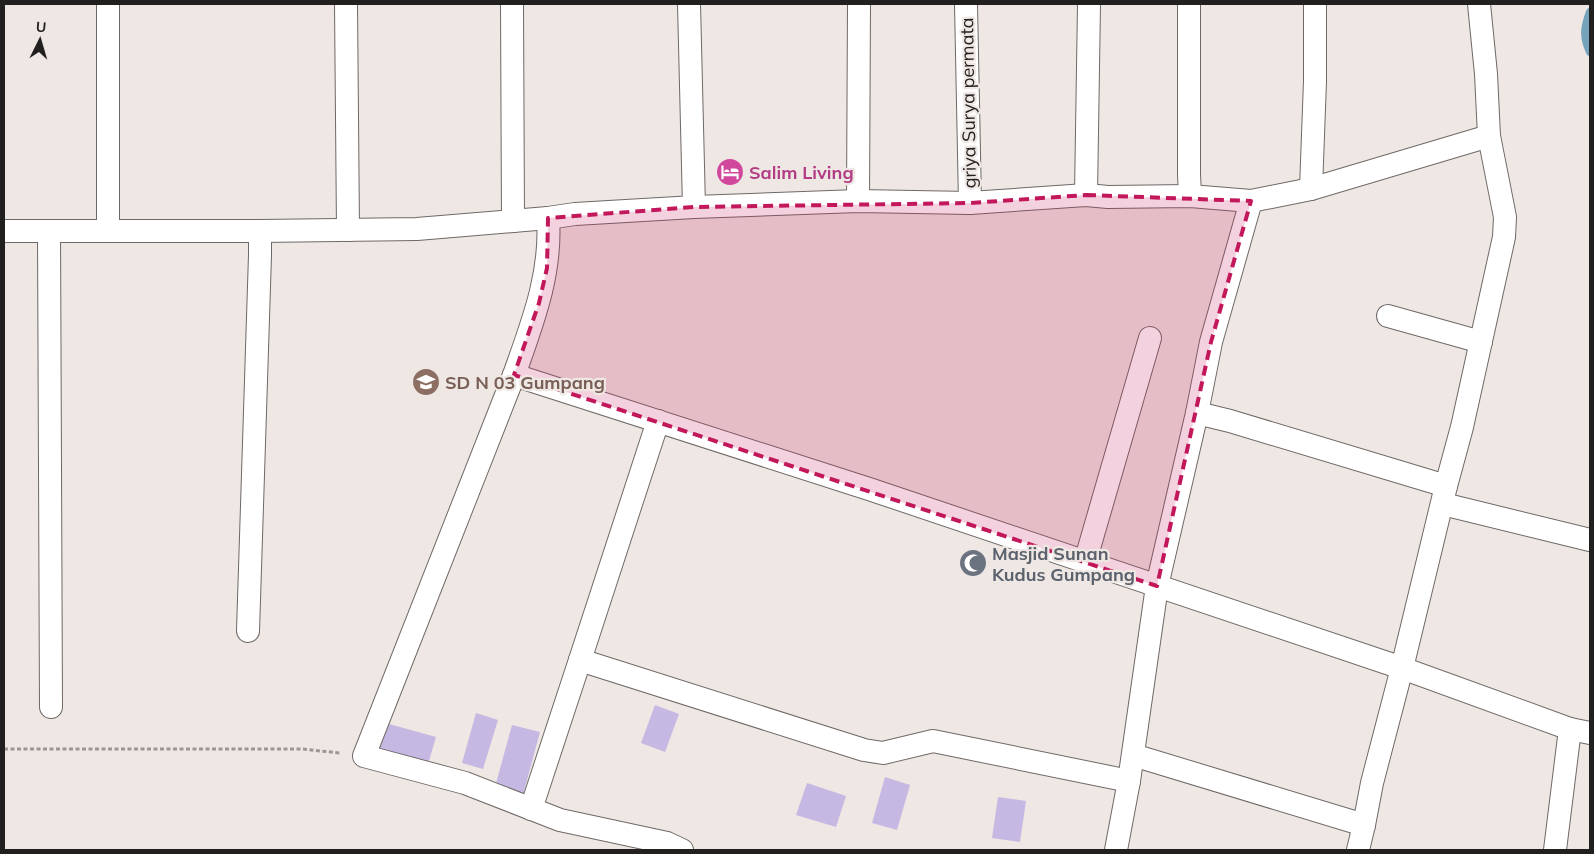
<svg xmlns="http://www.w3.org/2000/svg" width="1594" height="854" font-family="Mulish,sans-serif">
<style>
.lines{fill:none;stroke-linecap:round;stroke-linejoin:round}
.stream{stroke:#75a3bb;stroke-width:8}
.building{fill:#c5b9e3}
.minor-casing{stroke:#6f6966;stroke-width:24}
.path{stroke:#9c9793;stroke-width:3;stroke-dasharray:4 2.5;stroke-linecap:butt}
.minor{stroke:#fff;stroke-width:22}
.marked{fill:#c2185b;fill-opacity:0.2;stroke:#c2185b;stroke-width:4;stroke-dasharray:10 6;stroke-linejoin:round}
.labels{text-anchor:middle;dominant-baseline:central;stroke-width:4.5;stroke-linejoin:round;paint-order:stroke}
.street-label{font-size:18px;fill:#22201e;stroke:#eee7e3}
.hotel-label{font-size:18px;font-weight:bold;fill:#b23c85;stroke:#eee7e3;text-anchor:start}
.education-label{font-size:18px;font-weight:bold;fill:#785e54;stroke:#eee7e3;text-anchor:start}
.worship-label{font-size:18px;font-weight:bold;fill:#5b616d;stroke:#eee7e3;text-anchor:start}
</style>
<rect width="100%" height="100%" fill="#eee7e3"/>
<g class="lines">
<path class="stream" d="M1590 12C1584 28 1583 37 1590 52"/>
</g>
<g class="building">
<path d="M655 705 679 714 665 752 641 743Z"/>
<path d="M476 713 498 720 483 769 462 763Z"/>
<path d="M382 722 436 737 427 768 374 753Z"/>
<path d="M512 725 540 732 523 795 495 787Z"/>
<path d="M885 777 910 785 897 830 872 823Z"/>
<path d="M807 783 846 796 836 827 796 815Z"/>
<path d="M998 797 1026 801 1020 842 992 838Z"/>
</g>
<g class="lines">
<g class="minor-casing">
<g id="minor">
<path d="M346 4 348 230"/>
<path d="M512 4 513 221"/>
<path d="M689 4 694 207"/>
<path d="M966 4 970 203"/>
<path d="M1189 4V174L1190 196"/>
<path d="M1311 189 1315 81V4"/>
<path d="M1086 195 1089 4"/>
<path d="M858 201 859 4"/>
<path d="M548 218C552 274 532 324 514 375L869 489 1402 668 1570 729 1590 733"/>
<path d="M4 231H260L417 229 548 218 575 214 694 207 858 201 970 203 1086 195 1108 197 1190 196 1251 201 1311 189 1489 136"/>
<path d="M49 231 51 707"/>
<path d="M108 231V4"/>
<path d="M1388 316 1481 342"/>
<path d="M514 375 364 756 465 783 560 820 667 843 682 850"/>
<path d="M1197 413 1230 421 1446 486"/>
<path d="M658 421 580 660 864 750 883 753 933 741 1129 781"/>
<path d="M1443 504 1590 540"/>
<path d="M1085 562 1150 338"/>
<path d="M248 631 260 255V231"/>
<path d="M1133 755 1364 825 1372 783 1402 668 1446 486 1462 427 1504 237 1505 217 1489 136 1486 74 1479 4"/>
<path d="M531 809 580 660"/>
<path d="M1116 850 1129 781 1157 586 1197 413 1211 342 1251 201"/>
<path d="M1358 850 1364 825"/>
<path d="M1555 850 1570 729"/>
</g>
</g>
<path class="path" d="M4 749H302L340 753"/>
<use href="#minor" class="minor"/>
</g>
<path class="marked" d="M1086 195 1251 201 1211 342 1157 586 514 375 539 303 547 268 548 218 694 207 970 203Z"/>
<defs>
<g id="hotel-disc" transform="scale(1.4375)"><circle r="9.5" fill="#d1479c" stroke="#eee7e3"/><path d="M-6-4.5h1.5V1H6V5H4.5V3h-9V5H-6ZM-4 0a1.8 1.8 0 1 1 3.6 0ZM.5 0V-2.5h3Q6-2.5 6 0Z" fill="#fff"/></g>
<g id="school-disc" transform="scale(1.4375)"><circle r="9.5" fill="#8d6e63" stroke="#eee7e3"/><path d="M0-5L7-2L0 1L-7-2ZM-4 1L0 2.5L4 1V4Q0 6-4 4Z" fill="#fff"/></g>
<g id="mosque-disc" transform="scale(1.4375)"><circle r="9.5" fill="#6b7280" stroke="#eee7e3"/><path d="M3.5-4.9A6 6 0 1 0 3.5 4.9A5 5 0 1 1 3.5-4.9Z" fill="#fff"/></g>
</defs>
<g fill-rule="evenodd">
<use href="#hotel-disc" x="730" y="172"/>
<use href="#school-disc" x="426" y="382"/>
<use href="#mosque-disc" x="973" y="563"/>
</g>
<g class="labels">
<g class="street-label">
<text transform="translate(968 103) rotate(-91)">griya Surya permata</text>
</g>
<g class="hotel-label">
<text x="749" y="172">Salim Living</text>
</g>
<g class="education-label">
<text x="445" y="382">SD N 03 Gumpang</text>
</g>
<g class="worship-label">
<text x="992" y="553">Masjid Sunan<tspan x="992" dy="21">Kudus Gumpang</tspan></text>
</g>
</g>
<rect width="1594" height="854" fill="none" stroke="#22201e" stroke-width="10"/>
<g transform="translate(40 40) rotate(5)" stroke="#eee7e3" stroke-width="4" paint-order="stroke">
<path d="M0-4L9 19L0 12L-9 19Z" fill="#22201e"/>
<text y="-8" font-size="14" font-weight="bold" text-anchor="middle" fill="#22201e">U</text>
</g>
</svg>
